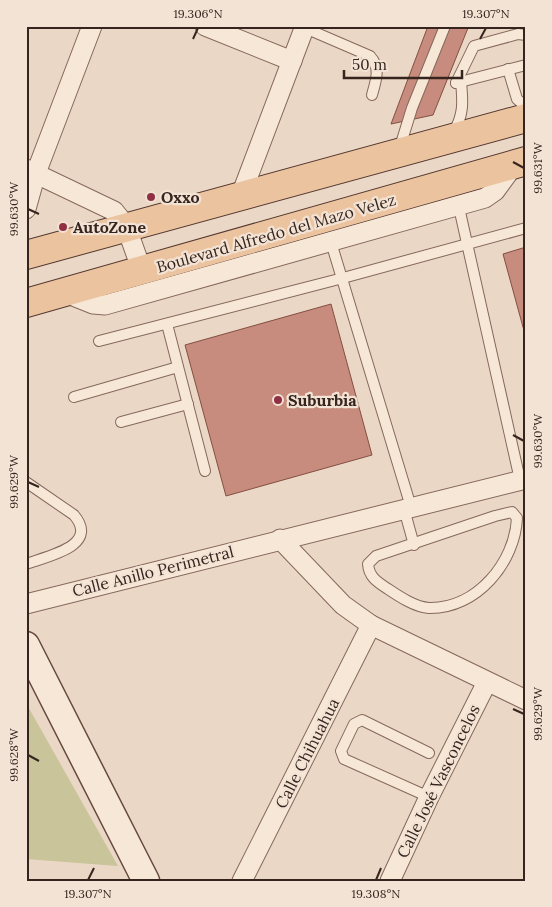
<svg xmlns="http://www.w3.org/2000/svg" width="552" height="907" font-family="Lora,serif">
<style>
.green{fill:#c9c499}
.building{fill:#c78c7d;stroke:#834f43}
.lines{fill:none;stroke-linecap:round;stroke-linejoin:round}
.lane-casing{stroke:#85695c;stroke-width:12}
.street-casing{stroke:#85695c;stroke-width:21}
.secondary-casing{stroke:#674a3f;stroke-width:29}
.primary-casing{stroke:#533930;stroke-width:30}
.lane{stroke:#f7e7d7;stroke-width:10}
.street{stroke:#f7e7d7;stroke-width:19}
.secondary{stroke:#f7e7d7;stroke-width:26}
.primary{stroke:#ecc39f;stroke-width:28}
.ticks{fill:none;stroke:#36251f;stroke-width:2}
.poi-dot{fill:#912f45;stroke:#f3e3d4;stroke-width:2}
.labels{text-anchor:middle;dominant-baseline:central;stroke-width:4.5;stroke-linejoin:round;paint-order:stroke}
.poi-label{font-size:16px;font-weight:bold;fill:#36251f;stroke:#f3e3d4;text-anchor:start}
.street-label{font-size:16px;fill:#36251f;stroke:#f3e3d4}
.neatline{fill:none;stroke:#36251f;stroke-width:2}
.ticks-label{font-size:12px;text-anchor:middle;fill:#36251f}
</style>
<rect width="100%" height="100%" fill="#ebd7c5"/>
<path class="green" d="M26 703 118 866 26 859Z"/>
<g class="building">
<path d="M428 26H473L468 28 433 115 391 124Z"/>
<path d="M526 247V338L503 254Z"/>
<path d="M331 304 372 455 226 496 185 345Z"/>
</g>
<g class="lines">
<g class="lane-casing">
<g id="lane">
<path d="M305 28 370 56C381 68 376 80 372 95"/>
<path d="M508 69 517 99 526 107"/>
<path d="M456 83 474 46 518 34 526 35"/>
<path d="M456 83 526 65"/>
<path d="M453 133C464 115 463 102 461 82"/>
<path d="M399 150 412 108 445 26"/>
<path d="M458 203 520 480"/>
<path d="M330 239 411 507"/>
<path d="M167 324 205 471"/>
<path d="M99 341 343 278 526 228"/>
<path d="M74 397 178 367"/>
<path d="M121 422 188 404"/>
<path d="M26 482 74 515C100 546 48 556 26 564"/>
<path d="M404 509 414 545"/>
<path d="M512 512 517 518C515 562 477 609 429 608 415 607 400 597 388 589 377 582 369 577 368 564L376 556 495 516Z"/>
<path d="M429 797 344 759 341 751 354 724 362 720 429 753"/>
</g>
</g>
<g class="street-casing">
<g id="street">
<path d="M205 26 292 61"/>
<path d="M26 169 114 211 126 226 142 271"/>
<path d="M241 195 305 26"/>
<path d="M26 209 36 173 92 26"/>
<path d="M63 292 93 304 105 305 485 198 495 191 514 165"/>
<path d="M280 539 343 605 371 625 526 700"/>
<path d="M26 604 526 479"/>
<path d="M242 881 371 625"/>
<path d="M390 881 429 797 487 682"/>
</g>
</g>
<g class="secondary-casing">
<path id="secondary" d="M26 645 146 881"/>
</g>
<g class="primary-casing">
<g id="primary">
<path d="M26 255 526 118"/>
<path d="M26 303 526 161"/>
</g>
</g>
<use href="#lane" class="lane"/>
<use href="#street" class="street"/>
<use href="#secondary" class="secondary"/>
<use href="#primary" class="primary"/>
</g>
<path class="ticks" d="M193 39 198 28M480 39 486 28M513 162 524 168M28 209 39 214M513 435 524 441M28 482 39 487M513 709 524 714M28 755 39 761M88 880 94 868M376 880 381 868"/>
<g class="poi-dot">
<circle cx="151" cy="197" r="5"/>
<circle cx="63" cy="227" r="5"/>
<circle cx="278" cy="400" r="5"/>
</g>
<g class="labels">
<g class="poi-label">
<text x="161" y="197">Oxxo</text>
<text x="73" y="227">AutoZone</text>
<text x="288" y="400">Suburbia</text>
</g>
<g class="street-label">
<text transform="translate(276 233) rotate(-16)">Boulevard Alfredo del Mazo Velez</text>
<text transform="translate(153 571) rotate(-14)">Calle Anillo Perimetral</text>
<text transform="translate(307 753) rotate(-63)">Calle Chihuahua</text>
<text transform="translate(438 781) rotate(-64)">Calle José Vasconcelos</text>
</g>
</g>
<rect width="552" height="907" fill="none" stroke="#f3e3d4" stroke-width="55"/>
<path d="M344 70v8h118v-8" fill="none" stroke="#36251f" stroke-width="2.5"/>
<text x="352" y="70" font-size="15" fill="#36251f" stroke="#f3e3d4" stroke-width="4" paint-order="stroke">50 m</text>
<rect x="28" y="28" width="496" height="852" class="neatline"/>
<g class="ticks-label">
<text x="198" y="18">19.306°N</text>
<text x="486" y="18">19.307°N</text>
<text transform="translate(538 168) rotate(-90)" y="4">99.631°W</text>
<text transform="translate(14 209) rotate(-90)" y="4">99.630°W</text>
<text transform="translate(538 441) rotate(-90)" y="4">99.630°W</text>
<text transform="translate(14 482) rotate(-90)" y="4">99.629°W</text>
<text transform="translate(538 714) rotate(-90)" y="4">99.629°W</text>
<text transform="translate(14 755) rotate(-90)" y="4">99.628°W</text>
<text x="88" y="898">19.307°N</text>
<text x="376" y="898">19.308°N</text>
</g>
</svg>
